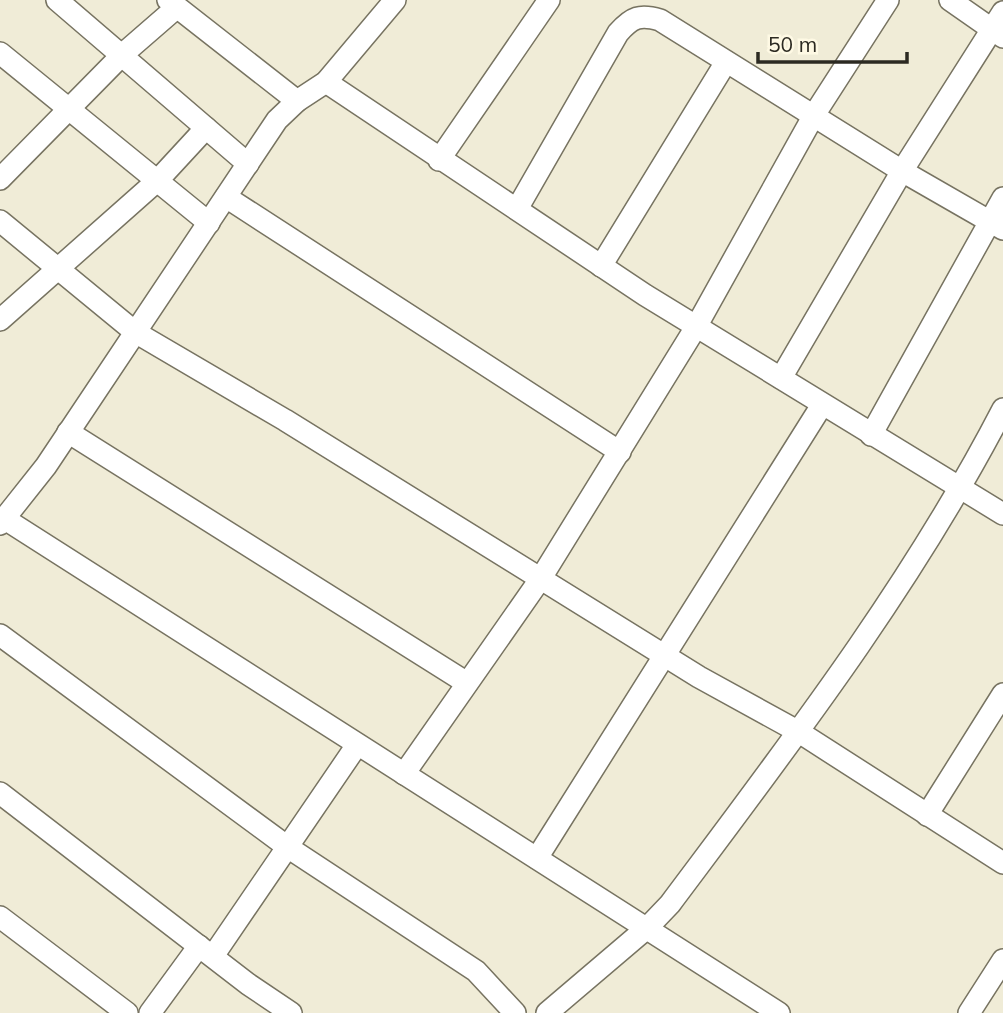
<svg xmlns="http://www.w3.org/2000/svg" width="1003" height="1013" font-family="Mulish,sans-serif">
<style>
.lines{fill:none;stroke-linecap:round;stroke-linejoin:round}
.minor-casing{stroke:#777361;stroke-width:24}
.minor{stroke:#fff;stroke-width:21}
</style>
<rect width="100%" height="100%" fill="#f0ecd7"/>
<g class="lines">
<g class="minor-casing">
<g id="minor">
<path d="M57 0 248 164"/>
<path d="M168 0 297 101"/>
<path d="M950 0 1003 37"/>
<path d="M0 53 209 223"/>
<path d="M326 82 645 295 1003 514"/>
<path d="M439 160 549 0"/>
<path d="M0 179 123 54 176 8"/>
<path d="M226 197 620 452"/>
<path d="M517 209 618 33C632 17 640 14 660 20L902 171 1003 229"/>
<path d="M0 221 135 332 285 420 699 677 799 732 1003 863"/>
<path d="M601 266 726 62"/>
<path d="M0 320 158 180 206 128"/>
<path d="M781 378 902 171 1003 12"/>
<path d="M68 432 467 683"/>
<path d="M871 435 1003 198"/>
<path d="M5 519 779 1013"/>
<path d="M0 524 46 466 277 120 297 101 326 82 395 0"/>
<path d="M0 635 289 848 476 971 515 1013"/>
<path d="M404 774 541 578 696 327 814 115 888 0"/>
<path d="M0 793 248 984 291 1013"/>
<path d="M927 815 1003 694"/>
<path d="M537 858 822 405"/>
<path d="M0 917 127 1013"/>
<path d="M213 956 357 745"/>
<path d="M150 1013 199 946"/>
<path d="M547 1013 648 927 670 904C789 745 912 585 1003 409"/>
<path d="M969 1013 1003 960"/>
</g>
</g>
<use href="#minor" class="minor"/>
</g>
<path d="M758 52v10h149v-10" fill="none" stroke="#2c2a22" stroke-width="3.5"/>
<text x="768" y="52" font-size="21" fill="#2c2a22" stroke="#fef9e4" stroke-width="5" paint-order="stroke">50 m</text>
</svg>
